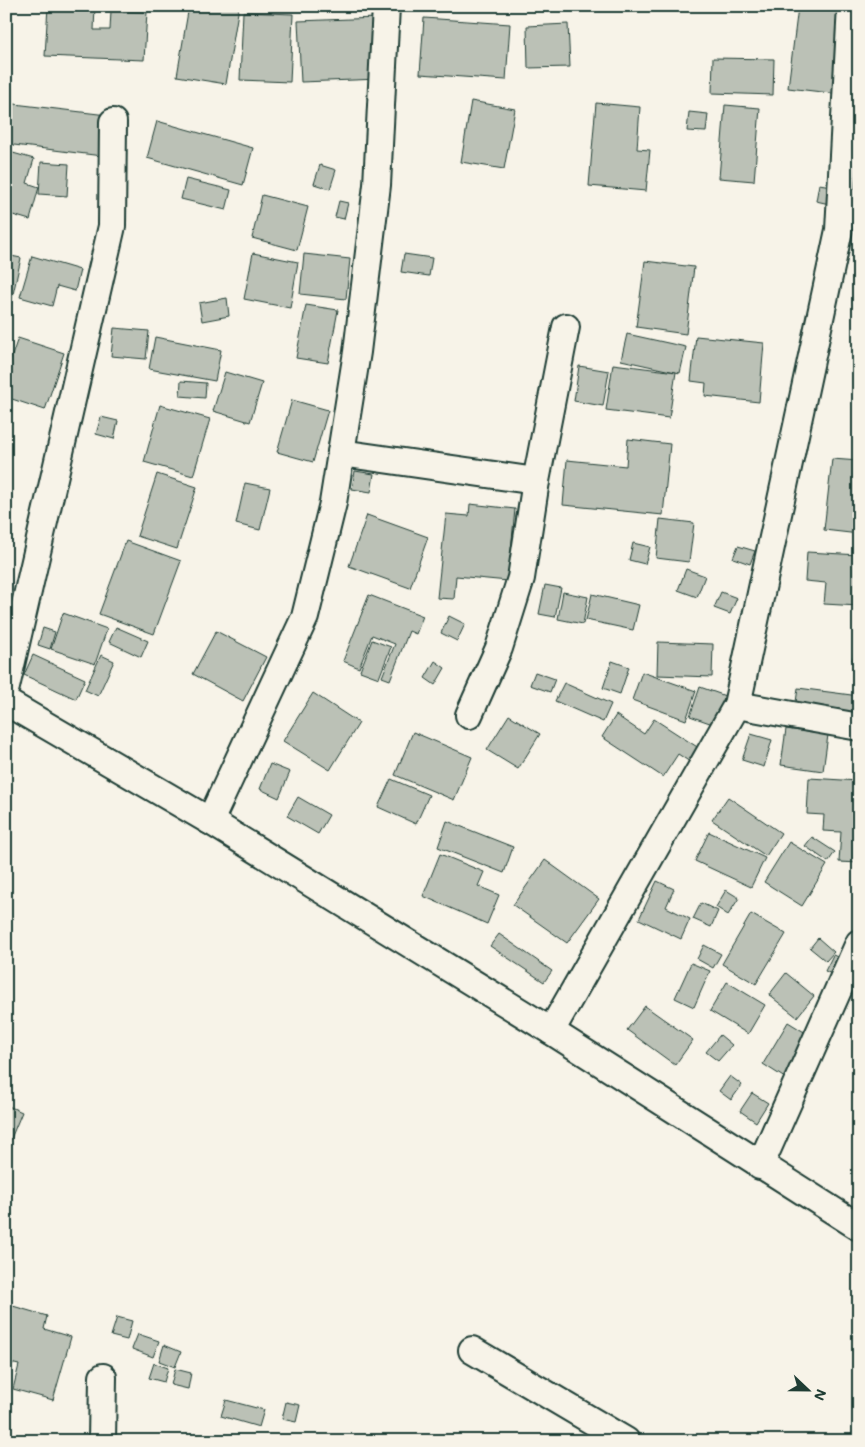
<svg xmlns="http://www.w3.org/2000/svg" width="865" height="1447" font-family="Mali,sans-serif">
<style>
.building{fill:#bbc1b6;stroke:#1f3d34}
.lines{fill:none;stroke-linecap:round;stroke-linejoin:round}
.minor-casing{stroke:#1f3d34;stroke-width:30}
.minor{stroke:#f7f3e8;stroke-width:26}
</style>
<rect width="100%" height="100%" fill="#f7f3e8"/>
<filter id="ink" filterUnits="userSpaceOnUse"><feTurbulence type="fractalNoise" baseFrequency=".02" numOctaves="2"/><feDisplacementMap in="SourceGraphic" scale="10" xChannelSelector="R" yChannelSelector="G"/><feConvolveMatrix kernelMatrix="1 2 1 2 8 2 1 2 1" color-interpolation-filters="sRGB"/></filter>
<g filter="url(#ink)">
<g class="building">
<path d="M48 6H95L94 30H110L111 11 147 12 144 60 45 56Z"/>
<path d="M189 6H239L226 84 177 76Z"/>
<path d="M798 7 849 13 839 94 788 88Z"/>
<path d="M243 12 293 14 290 82 240 80Z"/>
<path d="M377 18 380 79 301 82 298 21Z"/>
<path d="M424 18 510 24 506 80 420 74Z"/>
<path d="M568 24 570 67 528 68 527 26Z"/>
<path d="M713 58 774 59 773 95 712 93Z"/>
<path d="M471 101 515 109 504 169 461 162Z"/>
<path d="M6 103 107 115 102 156 6 144Z"/>
<path d="M596 103 640 107 637 149 650 150 646 191 589 186Z"/>
<path d="M725 105 760 108 754 181 719 178Z"/>
<path d="M689 112 708 114 706 132 687 131Z"/>
<path d="M157 121 253 148 243 185 147 158Z"/>
<path d="M6 151 34 159 27 183 39 187 30 220 6 213Z"/>
<path d="M41 162 69 164 67 196 39 194Z"/>
<path d="M320 165 336 170 330 189 314 184Z"/>
<path d="M186 179 231 190 226 210 181 199Z"/>
<path d="M819 184 838 187 834 205 816 201Z"/>
<path d="M262 195 308 207 297 250 252 238Z"/>
<path d="M339 201 348 203 344 219 335 217Z"/>
<path d="M253 253 298 262 290 308 244 299Z"/>
<path d="M304 254 350 259 346 299 300 294Z"/>
<path d="M404 254 432 258 429 276 401 272Z"/>
<path d="M6 255 21 258 6 326Z"/>
<path d="M32 256 80 270 75 291 57 286 52 306 20 297Z"/>
<path d="M645 261 694 267 686 334 636 327Z"/>
<path d="M227 298 229 316 202 321 199 303Z"/>
<path d="M306 305 338 310 328 363 296 358Z"/>
<path d="M114 328 149 331 146 359 111 356Z"/>
<path d="M627 334 686 347 680 373 621 360Z"/>
<path d="M696 336 764 343 759 402 705 396 706 383 691 381Z"/>
<path d="M155 337 221 350 215 381 149 369Z"/>
<path d="M18 338 64 353 45 410 6 397V373Z"/>
<path d="M613 364 676 372 669 418 606 410Z"/>
<path d="M579 366 609 371 603 406 574 401Z"/>
<path d="M225 372 262 383 250 422 213 411Z"/>
<path d="M181 381 206 383 205 398 180 396Z"/>
<path d="M292 400 328 410 313 462 277 452Z"/>
<path d="M160 405 210 419 193 476 144 462Z"/>
<path d="M101 417 118 421 114 439 96 434Z"/>
<path d="M628 439 670 444 663 515 563 505 567 460 626 466Z"/>
<path d="M832 459 859 461V534L824 530Z"/>
<path d="M355 471 374 474 371 492 352 489Z"/>
<path d="M157 474 197 487 177 549 137 536Z"/>
<path d="M245 483 270 488 260 530 236 524Z"/>
<path d="M470 504 515 509 508 581 456 576 454 599 437 598 446 514 469 516Z"/>
<path d="M367 515 428 537 410 588 349 566Z"/>
<path d="M660 519 694 523 689 562 656 558Z"/>
<path d="M126 541 181 561 154 634 99 614Z"/>
<path d="M633 543 650 547 645 564 629 560Z"/>
<path d="M738 546 755 551 750 564 733 558Z"/>
<path d="M807 552 859 555V606L824 604 826 583 805 581Z"/>
<path d="M686 569 705 576 697 597 678 590Z"/>
<path d="M545 585 561 588 555 617 539 614Z"/>
<path d="M563 592 588 597 583 624 558 619Z"/>
<path d="M721 592 737 598 730 614 714 608Z"/>
<path d="M6 593 29 602 6 641Z"/>
<path d="M592 594 639 605 633 630 586 620Z"/>
<path d="M369 595 423 616 416 634 409 631 390 680 382 677 395 644 372 635 359 668 343 661Z"/>
<path d="M63 613 107 629 95 664 51 649Z"/>
<path d="M449 616 465 624 457 641 441 633Z"/>
<path d="M116 627 148 641 141 657 109 642Z"/>
<path d="M43 628 55 632 50 649 38 645Z"/>
<path d="M216 631 266 657 243 701 193 674Z"/>
<path d="M859 639V663L852 660Z"/>
<path d="M372 640 391 647 379 678 360 671Z"/>
<path d="M658 642 713 644 712 677 657 675Z"/>
<path d="M33 655 85 679 76 699 24 675Z"/>
<path d="M101 655 114 661 98 696 85 690Z"/>
<path d="M435 661 445 668 435 685 425 678Z"/>
<path d="M612 661 629 667 620 694 603 688Z"/>
<path d="M535 672 555 679 550 692 530 685Z"/>
<path d="M642 672 696 691 686 720 632 700Z"/>
<path d="M564 683 611 704 603 722 555 701Z"/>
<path d="M700 687 731 698 721 727 690 716Z"/>
<path d="M798 688 859 696V732L793 723Z"/>
<path d="M313 693 359 723 330 770 283 741Z"/>
<path d="M509 715 540 734 518 769 487 750Z"/>
<path d="M616 715 644 734 654 719 705 752 696 766 678 754 663 777 602 737Z"/>
<path d="M786 729 828 735 823 771 781 765Z"/>
<path d="M413 732 472 757 454 800 395 775Z"/>
<path d="M751 734 772 740 764 767 742 760Z"/>
<path d="M270 764 290 772 279 798 260 789Z"/>
<path d="M809 778 859 781V863L839 862 841 832 823 831 824 815 807 814Z"/>
<path d="M391 779 429 795 416 824 378 807Z"/>
<path d="M298 797 329 815 318 834 287 816Z"/>
<path d="M728 797 781 833 766 856 712 820Z"/>
<path d="M447 821 513 847 504 873 438 847Z"/>
<path d="M709 832 765 858 751 887 695 861Z"/>
<path d="M812 837 835 852 828 862 805 846Z"/>
<path d="M789 842 827 865 802 906 764 882Z"/>
<path d="M440 854 484 872 478 886 499 895 487 924 423 896Z"/>
<path d="M545 860 599 899 567 943 513 905Z"/>
<path d="M657 881 674 889 666 907 690 919 681 939 639 919Z"/>
<path d="M726 890 739 898 728 915 716 907Z"/>
<path d="M701 903 718 911 711 927 693 919Z"/>
<path d="M751 914 786 934 756 984 722 964Z"/>
<path d="M499 934 552 971 544 982 490 946Z"/>
<path d="M818 938 834 952 826 961 810 948Z"/>
<path d="M704 945 721 954 713 968 697 959Z"/>
<path d="M833 955 842 959 834 975 825 971Z"/>
<path d="M691 963 710 971 694 1007 675 998Z"/>
<path d="M786 973 814 996 797 1017 769 995Z"/>
<path d="M727 982 765 1005 748 1034 710 1011Z"/>
<path d="M645 1006 693 1040 675 1065 627 1030Z"/>
<path d="M788 1022 814 1038 788 1080 763 1064Z"/>
<path d="M720 1035 732 1045 718 1061 706 1052Z"/>
<path d="M730 1076 742 1085 731 1100 719 1091Z"/>
<path d="M752 1093 768 1103 756 1122 740 1111Z"/>
<path d="M6 1105 22 1112 7 1148H6Z"/>
<path d="M6 1304 47 1316 44 1329 71 1337 53 1400 13 1389 19 1365 6 1362Z"/>
<path d="M117 1317 132 1321 127 1340 111 1336Z"/>
<path d="M138 1334 159 1341 153 1357 132 1349Z"/>
<path d="M164 1345 181 1352 175 1367 159 1361Z"/>
<path d="M154 1363 168 1368 164 1382 149 1378Z"/>
<path d="M175 1369 191 1373 188 1389 171 1385Z"/>
<path d="M226 1400 264 1410 259 1427 221 1416Z"/>
<path d="M286 1402 300 1405 296 1422 282 1419Z"/>
</g>
<g class="lines">
<g class="minor-casing">
<g id="minor">
<path d="M341 453 536 481"/>
<path d="M6 687 112 226 113 122"/>
<path d="M6 702 210 821 551 1031 859 1227"/>
<path d="M737 705 839 230 851 6"/>
<path d="M469 715 499 648 521 578 536 481 566 327"/>
<path d="M210 821 305 617 333 503 357 352 377 185 386 6"/>
<path d="M551 1031 737 705 859 727"/>
<path d="M760 1166 859 943"/>
<path d="M472 1350 626 1441"/>
<path d="M102 1441 103 1377"/>
</g>
</g>
<use href="#minor" class="minor"/>
</g>
</g>
<rect width="865" height="1447" fill="none" stroke="#f7f3e8" stroke-width="25"/>
<rect x="12" y="12" width="840" height="1422" fill="none" stroke="#1f3d34" stroke-width="2" filter="url(#ink)"/>
<g transform="translate(808 1390) rotate(112)" stroke="#f7f3e8" stroke-width="4" paint-order="stroke">
<path d="M0-4L9 19L0 12L-9 19Z" fill="#1f3d34"/>
<text y="-8" font-size="14" font-weight="bold" text-anchor="middle" fill="#1f3d34">N</text>
</g>
</svg>
